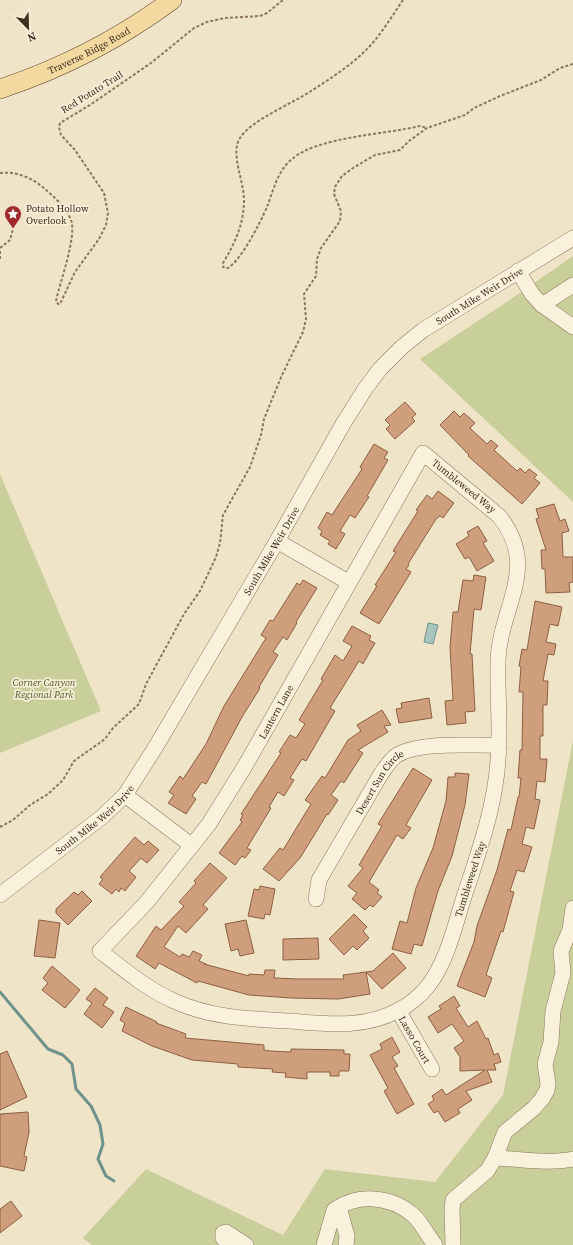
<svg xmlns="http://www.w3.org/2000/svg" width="573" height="1245" font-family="'Source Serif 4',serif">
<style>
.green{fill:#c9cf9b}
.water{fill:#a9c4bc;stroke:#6f938a}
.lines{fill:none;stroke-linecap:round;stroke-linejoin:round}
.stream{stroke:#6f938a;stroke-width:3}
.building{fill:#cf9f7d;stroke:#8d5f41}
.minor-casing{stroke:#8d765c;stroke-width:16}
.major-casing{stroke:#5b4430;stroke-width:20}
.path{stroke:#8d765c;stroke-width:2;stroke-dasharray:3 2;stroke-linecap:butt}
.minor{stroke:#faf1dc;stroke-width:15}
.major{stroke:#f3d9a0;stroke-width:19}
.labels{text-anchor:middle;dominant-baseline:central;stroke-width:3.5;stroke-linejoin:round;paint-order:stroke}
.street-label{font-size:10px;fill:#3d2e20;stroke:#f7eed8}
.poi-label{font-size:10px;fill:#3d2e20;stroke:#f7eed8;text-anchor:start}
.park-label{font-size:10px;font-style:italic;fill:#4d5a26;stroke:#f7eed8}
</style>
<rect width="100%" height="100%" fill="#f0e4c8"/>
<g class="green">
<path d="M573 256V502L420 359 511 299Z"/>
<path d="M0 474 101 711 0 753Z"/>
<path d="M573 740V1245H92L83 1238 146 1169 283 1235 325 1169 435 1182 503 1095Z"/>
</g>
<path class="water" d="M428 623 438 625 433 644 424 642Z"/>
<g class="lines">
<path class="stream" d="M0 992 48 1049 63 1055 72 1064 76 1089 91 1106 100 1125 103 1144 98 1159 106 1176 114 1181"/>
</g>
<g class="building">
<path d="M405 402 416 414 412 418 415 421 395 439 386 429 390 425 385 420Z"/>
<path d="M454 411 460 417 464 413 475 423 470 428 487 444 491 440 498 446 494 450 517 471 520 468 525 473 529 469 537 475 534 478 540 483 522 504 468 456 469 455 440 425Z"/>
<path d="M374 444 388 452 384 458 388 460 367 496 369 497 355 518 350 515 340 531 345 534 336 549 328 544 330 541 320 535 322 531 318 528 327 512 332 515 362 469 360 467Z"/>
<path d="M438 491 454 503 443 518 440 516 436 519 408 564 409 565 406 569 411 572 379 624 360 613 377 586 375 585 396 552 393 551 418 511 416 510 427 495 432 499Z"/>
<path d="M554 504 560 521 565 519 569 531 562 533 563 557H573V582L569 583 570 592 546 593 545 569H542L541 550H546L536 519 539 518 536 509Z"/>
<path d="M478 526 487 541 483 543 494 561 477 571 469 557 465 559 456 544 469 536 467 532Z"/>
<path d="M474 575 486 577 481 610 474 609 470 654H472L475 711 465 712 466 723 447 725 445 701 453 700 450 647 453 612H458L463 580 473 581Z"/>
<path d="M303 580 317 588 296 622 297 623 287 640 283 637 273 652 278 655 259 687 260 688 242 717 206 784 202 782 192 796 196 799 186 814 168 803 174 795 169 792 180 776 183 779 206 744 224 706 266 638 261 635 270 620 273 621 297 583 300 585Z"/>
<path d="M535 601 562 607 558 626 550 624 546 642 556 644 554 655 548 654 543 681H548L547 705H543V736H540V759H547L545 782 537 781 535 799 540 800 534 829 526 827 522 844 532 847 524 872 517 870 510 891 514 892 503 932 501 931 486 975 492 978 485 997 457 986 474 942 477 926 497 870 508 829 511 830 518 797H519L521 778H518L520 750H522L523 692H519L521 667 519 666 522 649 527 650Z"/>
<path d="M352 626 371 636 369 640 375 643 363 664 359 661 330 708 335 711 306 761 302 759 290 778 294 780 284 796 278 792 269 807 271 808 247 848 251 850 245 858 242 856 235 865 219 853 242 822 240 820 243 815 241 814 281 753 279 752 290 735 296 738 305 724 299 720 323 680 321 679 335 655 343 661 352 646 343 641Z"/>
<path d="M429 698 432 718 399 723 396 709 402 708 401 703Z"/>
<path d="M382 710 391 725 384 726 388 732 358 750 363 753 344 783 341 781 331 795 338 800 328 815 327 814 300 858 279 881 263 869 280 848 283 850 311 804 305 800 322 776 325 778 348 740 361 731 357 725Z"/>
<path d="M413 768 432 780 406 825 411 828 403 839 397 835 369 882 379 890 377 893 382 897 373 907 370 905 365 910 352 899 357 893 348 886 363 868 359 865 382 826 378 824Z"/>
<path d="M455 773 469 774 465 805 452 856 438 891 422 946 414 944 411 954 392 949 400 921 407 923 416 888 433 848 446 801 448 777H455Z"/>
<path d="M135 837 144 845 148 841 159 850 147 863 141 858 129 871 136 877 125 891 121 888 119 892 116 889 112 894 99 884 103 879 100 877Z"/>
<path d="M210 863 227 878 203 905 208 909 186 933 178 926 164 947 180 957 182 954 189 957 193 951 202 955 199 961 206 964H204L249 976V974L264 975 265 970H275L274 978 299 979H344L343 975 366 972 370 994 338 999 291 998 249 995 198 981 197 983 159 963 155 969 136 956 156 926 161 930 184 906 179 902 196 883 194 881Z"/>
<path d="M260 886 275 889 270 915 265 914 264 919 248 916 254 889 259 890Z"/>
<path d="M82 891 92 901 68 925 56 913V909L74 892 78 895Z"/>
<path d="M354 914 367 927 363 931 369 938 357 950 353 946 344 955 329 939Z"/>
<path d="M39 920 60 923 55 958 34 956Z"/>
<path d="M246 920 254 953 240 956 238 949 231 951 225 924Z"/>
<path d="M318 938 319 959 283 960V939Z"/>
<path d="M393 953 406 968 382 989 366 972 373 971Z"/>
<path d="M52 966 80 990 65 1008 42 990 48 983 43 978Z"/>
<path d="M95 988 108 998 103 1005 114 1012 102 1028 84 1014 92 1003 86 999Z"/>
<path d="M454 996 460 1006 456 1008 468 1027 477 1021 486 1039 488 1038 494 1055 498 1053 501 1062 494 1064 496 1070H487L492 1082 466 1091 472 1100 458 1109 460 1113 445 1122 438 1111 434 1113 428 1104 434 1100 432 1096 442 1089 446 1095 485 1070 460 1071V1057L454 1048 464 1041 452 1024 438 1033 428 1017 441 1009 439 1006Z"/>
<path d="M126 1007 157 1022 156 1023 186 1034 185 1038 264 1045V1050L270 1051 291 1052V1049L344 1050V1054H350L349 1071H339V1076H330V1072H307V1079L285 1077 286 1073 272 1072 273 1069 238 1067V1064L192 1060 152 1046 122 1031 125 1023 120 1020Z"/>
<path d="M392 1037 400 1052 392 1057 398 1066 394 1068 414 1104 397 1114 384 1091 388 1088 370 1055 382 1049 380 1044Z"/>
<path d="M7 1051 27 1097 0 1110V1054Z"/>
<path d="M28 1112 29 1132 24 1156 27 1157 24 1171 0 1166V1114Z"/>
<path d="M11 1201 22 1216 0 1233V1209Z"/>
</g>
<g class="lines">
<g class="minor-casing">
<g id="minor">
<path d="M518 271 532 294 542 305"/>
<path d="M573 285 542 305 573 327"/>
<path d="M423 453 499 516C541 568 499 607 498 662 497 695 501 727 498 760 495 808 478 854 463 900 454 929 447 961 428 986 421 995 409 1005 399 1010 364 1029 327 1024 290 1021 250 1019 211 1018 174 1001 147 989 123 969 100 951L146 903 209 824 245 766Z"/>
<path d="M277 541 348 582"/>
<path d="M125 795 191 845"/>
<path id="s1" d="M0 895 102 817 125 795 155 748 277 541 343 424 365 389 380 369 402 347 423 330 573 238"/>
<path id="s2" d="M316 899 319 880 381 774C386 767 390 760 397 755 421 741 471 746 499 745"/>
<path id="s3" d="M398 1010 432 1069"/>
<path d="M495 1158C521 1159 548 1164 573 1159"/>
<path d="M339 1207 347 1236 346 1245"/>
<path d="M231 1245 223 1238V1233L226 1232 246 1245"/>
<path d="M324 1245 334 1210C358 1193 391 1196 413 1215 422 1223 427 1235 435 1245"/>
<path d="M453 1245 452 1209 453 1200 487 1171 495 1158 505 1132 533 1109 542 1099 547 1090 548 1084 545 1064 551 1042 553 1011 563 973 561 951 570 930 573 908"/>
</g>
</g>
<g class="major-casing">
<g id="major">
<path id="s4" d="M0 89C60 69 121 38 172 0"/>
</g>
</g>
<g class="path">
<path d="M403 0C392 16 382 33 369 47 353 64 330 79 311 91 293 103 250 121 240 138 230 153 244 181 244 200 244 224 235 243 223 263V267L228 268C242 259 260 223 267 207 273 191 278 170 292 159 317 137 387 134 420 126L427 128"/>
<path d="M0 173C16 171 33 178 45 189 55 198 66 207 71 220 77 236 60 282 56 301L58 304H60L75 272 99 239 106 225 108 213 104 193 75 150 61 135 59 127 60 123 90 105 151 63 194 28 207 22 225 18 260 16 267 13 283 0"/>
<path d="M0 248 10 240 13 229"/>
<path d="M0 251V261"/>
<path d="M0 827 13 820 30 805 48 794 63 780 74 761 105 739 113 728 139 704 146 684 184 614 200 591 216 557 220 543 223 515 250 467 261 435 264 419 282 375 303 332 306 319 304 294 316 276 317 259 321 248 340 221 341 211 334 194 335 187 342 176 353 168 375 155 400 150 409 141 427 128 465 115 474 108 500 96 541 80 560 68 573 64"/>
</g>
<use href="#minor" class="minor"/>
<use href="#major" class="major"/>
</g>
<defs>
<g id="sight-pin" transform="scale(0.9)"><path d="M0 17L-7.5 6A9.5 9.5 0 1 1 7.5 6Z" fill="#9e2a2b" stroke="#f7eed8"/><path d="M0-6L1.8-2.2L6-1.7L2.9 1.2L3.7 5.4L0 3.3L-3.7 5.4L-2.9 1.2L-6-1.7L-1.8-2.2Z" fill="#fff"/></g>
</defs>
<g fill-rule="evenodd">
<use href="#sight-pin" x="13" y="214"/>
</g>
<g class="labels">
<g class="street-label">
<text stroke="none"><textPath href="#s4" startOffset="97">Traverse Ridge Road</textPath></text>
<text transform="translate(92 92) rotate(-32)">Red Potato Trail</text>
<text stroke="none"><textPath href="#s1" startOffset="781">South Mike Weir Drive</textPath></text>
<text transform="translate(464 486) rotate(39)">Tumbleweed Way</text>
<text stroke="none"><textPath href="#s1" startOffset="445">South Mike Weir Drive</textPath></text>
<text transform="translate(276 712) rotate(-61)">Lantern Lane</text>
<text stroke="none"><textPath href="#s2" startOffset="135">Desert Sun Circle</textPath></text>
<text stroke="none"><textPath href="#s1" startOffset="121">South Mike Weir Drive</textPath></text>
<text transform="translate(470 879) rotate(-72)">Tumbleweed Way</text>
<text stroke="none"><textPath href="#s3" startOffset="34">Lasso Court</textPath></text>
</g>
<g class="poi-label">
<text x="26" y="208">Potato Hollow<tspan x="26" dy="12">Overlook</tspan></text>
</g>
<g class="park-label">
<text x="44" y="682">Corner Canyon<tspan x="44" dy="12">Regional Park</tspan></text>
</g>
</g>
<g transform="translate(28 28) rotate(157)" stroke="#f7eed8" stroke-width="3" paint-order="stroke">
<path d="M0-3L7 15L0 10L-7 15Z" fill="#3d2e20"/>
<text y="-6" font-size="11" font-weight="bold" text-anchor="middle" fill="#3d2e20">N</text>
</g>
</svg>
